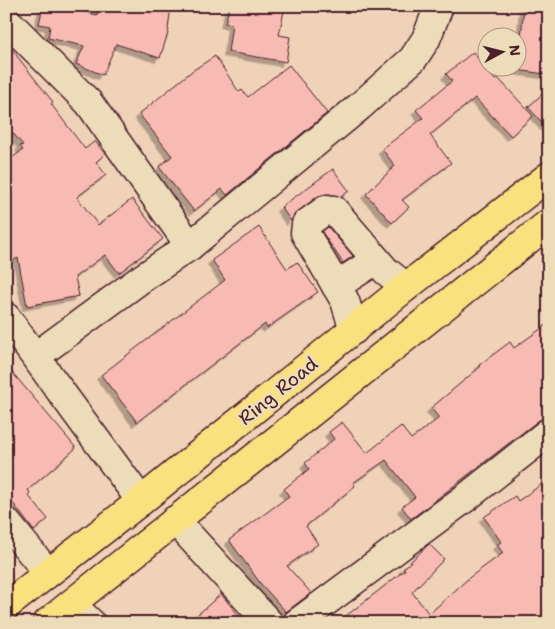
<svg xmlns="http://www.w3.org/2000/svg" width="555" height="629" font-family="'Shantell Sans',sans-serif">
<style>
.building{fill:#f7bbb4;stroke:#4a1f2b;filter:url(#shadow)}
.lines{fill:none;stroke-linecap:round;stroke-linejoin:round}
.minor-casing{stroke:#4a1f2b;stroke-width:31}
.major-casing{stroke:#4a1f2b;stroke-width:31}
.minor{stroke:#eddcb9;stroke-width:28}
.major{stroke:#fae180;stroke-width:28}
.labels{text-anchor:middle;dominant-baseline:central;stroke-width:5;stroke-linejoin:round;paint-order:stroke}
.street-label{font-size:19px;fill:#4a1f2b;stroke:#eddcb9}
</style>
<defs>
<filter id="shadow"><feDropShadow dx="-4.5" dy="4.5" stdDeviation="0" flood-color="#0004"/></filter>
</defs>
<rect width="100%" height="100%" fill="#f0d2b8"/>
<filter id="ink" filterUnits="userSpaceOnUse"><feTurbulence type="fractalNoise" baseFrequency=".02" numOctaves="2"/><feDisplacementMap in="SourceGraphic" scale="10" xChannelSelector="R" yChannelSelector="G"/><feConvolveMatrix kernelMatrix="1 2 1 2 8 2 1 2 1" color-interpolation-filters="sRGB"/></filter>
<g filter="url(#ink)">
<g class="building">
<path d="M43 6H60L97 15 99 6H171L168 29 169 30 160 58 116 44 103 75 76 64 84 46 48 38 50 26 39 24Z"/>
<path d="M230 6H285L279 35 290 37 286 62 228 52 232 24 225 23Z"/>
<path d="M524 6H549V46L545 74 516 70 518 68Z"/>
<path d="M6 42 53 102 51 104 85 149 95 141 105 154 96 162 106 175 77 197 98 225 132 199 163 239 119 273 105 255 75 277 79 296 27 306 18 258 6 264V162L23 150 20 146 23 145 6 125Z"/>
<path d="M473 52 495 80 498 78 533 116 511 136 475 98 430 135 451 163 402 200 409 207 392 223 366 194 395 166 382 149 423 118 416 110 452 81 446 74Z"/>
<path d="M215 56 239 92 242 90 248 97 289 65 327 113 227 195 222 189 194 211 159 167 172 156 139 114 192 71Z"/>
<path d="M549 88V130L528 107Z"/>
<path d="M333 169 349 191 341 197 329 194 318 196 297 212 291 221 281 207Z"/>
<path d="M259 227 287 269 297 262 318 292 267 328 265 324 137 422 101 375 225 280 212 260Z"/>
<path d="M328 227 353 256 343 263 322 232Z"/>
<path d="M549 323V417L539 420 411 519 402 507 415 497 386 460 353 483 355 486 306 526 318 544 287 566 311 593 286 612 260 583 229 540 289 496 284 489 309 469 305 463 334 439 329 432 342 422 367 453 401 426 411 439 439 418 431 408 480 367 479 365 510 342 514 348Z"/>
<path d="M6 365 76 448 28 490 30 493 28 495 48 519 34 531 6 494Z"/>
<path d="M549 479V623H337L405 570 403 569 429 544 444 559 412 592 429 614 470 577 503 553 497 545 501 542 484 517 515 496 518 501Z"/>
<path d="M221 594 245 623H188Z"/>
</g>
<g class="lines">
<g class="minor-casing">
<g id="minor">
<path d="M6 20 89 103 190 246"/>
<path d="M336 286 376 260"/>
<path d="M6 317 141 501"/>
<path d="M354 330 345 301 305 233 306 224 327 209 334 210 386 271 406 287"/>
<path d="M36 356 141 279 190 246 359 107 413 59 426 39 439 6"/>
<path d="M175 520 269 623"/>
<path d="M6 522 48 573"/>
<path d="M71 604 91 623"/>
<path d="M297 623 468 496 549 432"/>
</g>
</g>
<g class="major-casing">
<g id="major">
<path d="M6 606 141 501 406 287 549 176"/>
<path d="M47 623 549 223"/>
</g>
</g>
<use href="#minor" class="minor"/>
<use href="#major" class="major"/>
</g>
</g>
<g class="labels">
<g class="street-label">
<text transform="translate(278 391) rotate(-39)">Ring Road</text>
</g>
</g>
<rect width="555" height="629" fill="none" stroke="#eddcb9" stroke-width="25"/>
<rect x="12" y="12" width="530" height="604" fill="none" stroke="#4a1f2b" stroke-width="2" filter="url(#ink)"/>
<g transform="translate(502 52) rotate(83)"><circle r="24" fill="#eddcb9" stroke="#ac9080"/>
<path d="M0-4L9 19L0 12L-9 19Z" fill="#4a1f2b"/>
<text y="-8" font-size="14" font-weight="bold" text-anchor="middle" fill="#4a1f2b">N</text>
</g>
</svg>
